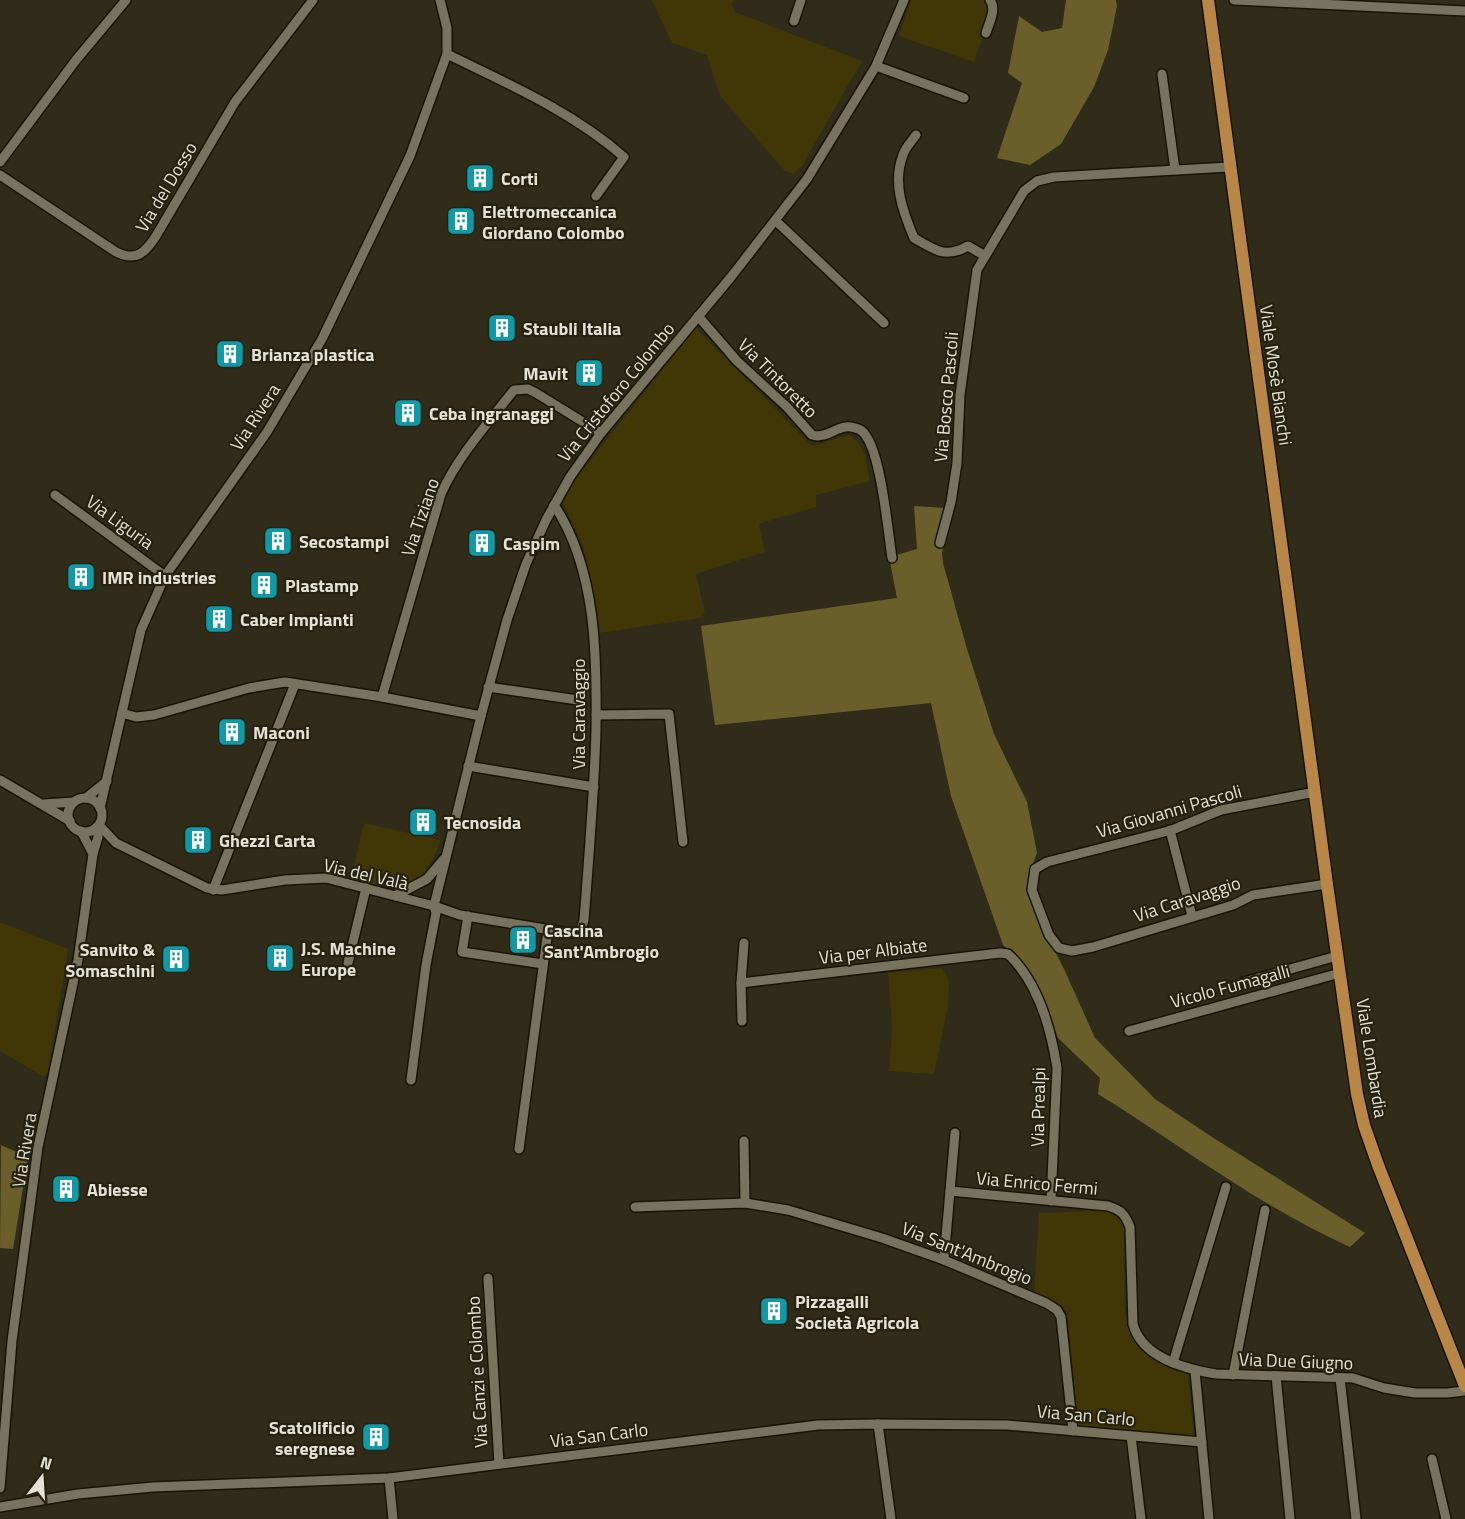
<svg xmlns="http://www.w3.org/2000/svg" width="1465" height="1519" font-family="'Titillium Web',sans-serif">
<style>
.green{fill:#403606}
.forest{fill:#6a5f2b}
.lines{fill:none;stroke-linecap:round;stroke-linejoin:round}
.minor-casing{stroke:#181404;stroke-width:12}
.major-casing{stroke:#181404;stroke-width:15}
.minor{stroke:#78735f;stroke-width:9}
.major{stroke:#b88747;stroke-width:12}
.labels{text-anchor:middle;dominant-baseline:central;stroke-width:4.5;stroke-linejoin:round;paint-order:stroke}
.poi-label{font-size:18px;font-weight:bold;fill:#e4e2d6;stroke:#262210;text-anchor:start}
.street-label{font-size:18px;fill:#e4e2d6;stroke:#262210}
</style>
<rect width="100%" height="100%" fill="#302c19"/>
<g class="green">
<path d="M652 0H734L732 5 735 12 862 61 802 166 793 174 784 170 720 96 707 55 672 43Z"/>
<path d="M911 0H983L993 8 974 62 899 36Z"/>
<path d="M696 328 812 446 849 435C867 446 866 462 870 481L816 495V507L759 524 765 552 696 574 705 613 700 618 599 633 592 585 583 546 562 501 571 484Z"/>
<path d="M364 823 440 840C424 894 399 891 351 879Z"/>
<path d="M0 922 68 949 48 1072 44 1077 0 1051Z"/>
<path d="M942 968 949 981 948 1006 934 1074 889 1071 892 1027 888 973Z"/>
<path d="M1114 1210 1124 1220 1125 1313C1131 1353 1155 1358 1188 1374L1194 1436 1078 1426 1067 1311 1061 1305 1034 1292 1039 1213Z"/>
</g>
<g class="forest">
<path d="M1066 0H1116L1117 6 1108 50 1094 87 1061 144 1030 165 997 158 1022 83 1008 73 1019 16 1042 32 1062 28Z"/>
<path d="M914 506 945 508 953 511 942 553 943 563 967 649 994 734 1027 802 1037 853 1029 873 1028 888 1039 920 1064 969 1095 1038 1155 1099 1212 1137 1365 1233 1350 1247C1260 1207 1182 1146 1098 1094L1100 1078 1058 1038 1042 997 1013 953 1003 945 951 796 931 703 715 725 701 626 897 598 889 557 917 549Z"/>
<path d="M1 1145 28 1157 13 1249 0 1248Z"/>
</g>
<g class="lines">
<g class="minor-casing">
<g id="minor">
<path d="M1234 0 1465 11"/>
<path d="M794 21 801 0"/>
<path d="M986 33C989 23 997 9 990 0"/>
<path d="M447 54C508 84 573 112 624 157L596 196"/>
<path d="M876 66 964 98"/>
<path d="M1162 74 1175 170"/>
<path d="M916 135C912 141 905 148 903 155 892 183 903 212 914 238 935 250 945 259 968 246L985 256"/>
<path d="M0 162 76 60 126 0"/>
<path d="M0 175 116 252C136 262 145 253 156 236L235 102 313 0"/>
<path d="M776 221 884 323"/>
<path d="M698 316 737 361 787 407 812 435C828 440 839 422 855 428 860 429 864 432 866 436 881 456 888 531 892 558"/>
<path d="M55 495 165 576"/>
<path d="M940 543 951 502 957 463 960 395 977 270 1024 191 1037 181 1054 177 1229 167"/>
<path d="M488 687 578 700"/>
<path d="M382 697 441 494C458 456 488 423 514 390L528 389 536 393 601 433"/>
<path d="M122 713 136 717 154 715 249 688 285 682 382 697 481 716"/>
<path d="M596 715 669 714 683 842"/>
<path d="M468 766 594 787"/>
<path d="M0 780 70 821"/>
<path d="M1315 792 1221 810 1172 830 1047 862 1035 869 1032 890 1049 935 1059 948 1072 951 1093 947 1233 905 1253 895 1327 884"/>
<path d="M86 798 107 781"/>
<circle cx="85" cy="815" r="17"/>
<path d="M44 804 74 802"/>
<path d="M100 808 141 630 165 576 267 432 322 339 410 156 447 54V28L440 0"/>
<path d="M99 825 116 843 207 888 222 890 285 880 326 878 434 906 460 915 569 933 578 932 582 927 584 920C589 857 594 795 596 732 597 658 597 569 554 505"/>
<path d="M1170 830 1192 916"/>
<path d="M81 831 93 854"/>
<path d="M213 890 295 684"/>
<path d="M395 896 427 879 444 859"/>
<path d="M434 906 481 716 507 620 526 564 546 520 570 477 601 433 731 277 807 179 876 66 904 0"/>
<path d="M468 916 462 952 543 964"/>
<path d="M348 963 366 888"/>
<path d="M1244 982 1337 956"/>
<path d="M741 983 1000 953 1008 954C1038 982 1051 1029 1057 1068L1051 1201"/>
<path d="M742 1021 741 983 744 943"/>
<path d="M1129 1031 1340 973"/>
<path d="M411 1080 426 965 436 913 434 906"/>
<path d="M744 1141 745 1203"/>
<path d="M519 1149 548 930"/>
<path d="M950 1191 1108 1206C1121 1210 1125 1214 1130 1227L1133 1324C1142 1358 1185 1369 1216 1374L1353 1378 1384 1388 1415 1393H1447L1465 1391"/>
<path d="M635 1207 745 1203 788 1210 882 1238 944 1260 1046 1303 1057 1310 1061 1317 1073 1431"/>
<path d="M944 1260 955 1133"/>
<path d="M488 1278 499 1464"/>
<path d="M1173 1363 1226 1187"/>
<path d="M1195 1371 1209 1519"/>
<path d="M1233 1375 1265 1210"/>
<path d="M1276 1376 1290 1519"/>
<path d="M1340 1378 1356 1519"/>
<path d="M878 1424 891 1519"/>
<path d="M1131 1436 1141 1519"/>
<path d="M1432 1459 1446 1519"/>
<path d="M389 1478 393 1519"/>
<path d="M0 1488 12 1341 38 1147 78 960 93 854 98 837 97 827"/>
<path d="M0 1507 78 1494 153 1487 389 1478 818 1425 878 1424 1007 1425 1202 1442"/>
</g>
</g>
<g class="major-casing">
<path id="major" d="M1208 0 1327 884 1357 1094 1364 1125 1378 1165 1465 1386"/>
</g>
<use href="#minor" class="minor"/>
<use href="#major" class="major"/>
</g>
<defs>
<g id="building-square" transform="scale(1.5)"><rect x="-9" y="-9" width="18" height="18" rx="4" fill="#0f9aa8" stroke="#262210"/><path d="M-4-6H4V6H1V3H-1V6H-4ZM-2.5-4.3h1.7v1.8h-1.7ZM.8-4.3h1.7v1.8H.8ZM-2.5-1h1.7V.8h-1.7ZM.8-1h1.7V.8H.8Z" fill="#fff"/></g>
</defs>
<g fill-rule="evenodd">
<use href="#building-square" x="480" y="178"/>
<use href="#building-square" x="461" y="221"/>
<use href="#building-square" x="502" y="328"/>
<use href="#building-square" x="230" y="354"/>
<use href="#building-square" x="589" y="373"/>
<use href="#building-square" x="408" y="413"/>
<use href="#building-square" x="278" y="541"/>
<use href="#building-square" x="482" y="543"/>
<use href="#building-square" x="81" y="577"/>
<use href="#building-square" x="264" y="585"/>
<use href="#building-square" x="219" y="619"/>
<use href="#building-square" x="232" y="732"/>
<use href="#building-square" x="423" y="822"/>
<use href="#building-square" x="198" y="840"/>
<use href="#building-square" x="523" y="940"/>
<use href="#building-square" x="280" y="958"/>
<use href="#building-square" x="176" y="959"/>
<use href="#building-square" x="66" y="1189"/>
<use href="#building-square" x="774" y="1311"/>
<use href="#building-square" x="376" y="1437"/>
</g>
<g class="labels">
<g class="poi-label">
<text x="501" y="178">Corti</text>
<text x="482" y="211">Elettromeccanica<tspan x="482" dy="21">Giordano Colombo</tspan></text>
<text x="523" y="328">Staubli Italia</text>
<text x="251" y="354">Brianza plastica</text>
<text x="568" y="373" text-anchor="end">Mavit</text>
<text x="429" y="413">Ceba ingranaggi</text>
<text x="299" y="541">Secostampi</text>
<text x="503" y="543">Caspim</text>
<text x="102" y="577">IMR industries</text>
<text x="285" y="585">Plastamp</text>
<text x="240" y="619">Caber Impianti</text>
<text x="253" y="732">Maconi</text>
<text x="444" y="822">Tecnosida</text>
<text x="219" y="840">Ghezzi Carta</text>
<text x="544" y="930">Cascina<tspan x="544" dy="21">Sant'Ambrogio</tspan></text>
<text x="301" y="948">J.S. Machine<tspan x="301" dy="21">Europe</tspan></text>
<text x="155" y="949" text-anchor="end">Sanvito &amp;<tspan x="155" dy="21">Somaschini</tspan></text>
<text x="87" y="1189">Abiesse</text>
<text x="795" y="1301">Pizzagalli<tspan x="795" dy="21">Società Agricola</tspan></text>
<text x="355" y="1427" text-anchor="end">Scatolificio<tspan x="355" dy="21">seregnese</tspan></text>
</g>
<g class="street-label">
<text transform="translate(166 187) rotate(-59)">Via del Dosso</text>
<text transform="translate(1276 375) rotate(82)">Viale Mosè Bianchi</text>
<text transform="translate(778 378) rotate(45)">Via Tintoretto</text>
<text transform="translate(616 392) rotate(-51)">Via Cristoforo Colombo</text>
<text transform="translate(946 397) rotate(-85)">Via Bosco Pascoli</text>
<text transform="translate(255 417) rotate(-57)">Via Rivera</text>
<text transform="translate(420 517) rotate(-71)">Via Tiziano</text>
<text transform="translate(120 522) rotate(36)">Via Liguria</text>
<text transform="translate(578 714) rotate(-90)">Via Caravaggio</text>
<text transform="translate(1169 811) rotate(-16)">Via Giovanni Pascoli</text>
<text transform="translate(366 874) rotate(13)">Via del Valà</text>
<text transform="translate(1187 899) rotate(-18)">Via Caravaggio</text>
<text transform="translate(873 951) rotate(-7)">Via per Albiate</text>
<text transform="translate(1230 986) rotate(-15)">Vicolo Fumagalli</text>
<text transform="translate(1372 1058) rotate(81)">Viale Lombardia</text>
<text transform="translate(1038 1107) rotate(-89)">Via Prealpi</text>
<text transform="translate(24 1150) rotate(-81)">Via Rivera</text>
<text transform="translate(1037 1183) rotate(5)">Via Enrico Fermi</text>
<text transform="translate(967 1253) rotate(22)">Via Sant'Ambrogio</text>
<text transform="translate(1296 1361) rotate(2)">Via Due Giugno</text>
<text transform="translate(477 1372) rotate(-93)">Via Canzi e Colombo</text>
<text transform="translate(1086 1415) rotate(5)">Via San Carlo</text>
<text transform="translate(599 1435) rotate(-7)">Via San Carlo</text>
</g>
</g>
<g transform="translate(42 1477) rotate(17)" stroke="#262210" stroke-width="4.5" paint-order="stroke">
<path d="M0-4.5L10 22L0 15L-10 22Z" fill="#e4e2d6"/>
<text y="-9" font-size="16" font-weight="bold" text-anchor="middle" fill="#e4e2d6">N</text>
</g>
</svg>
